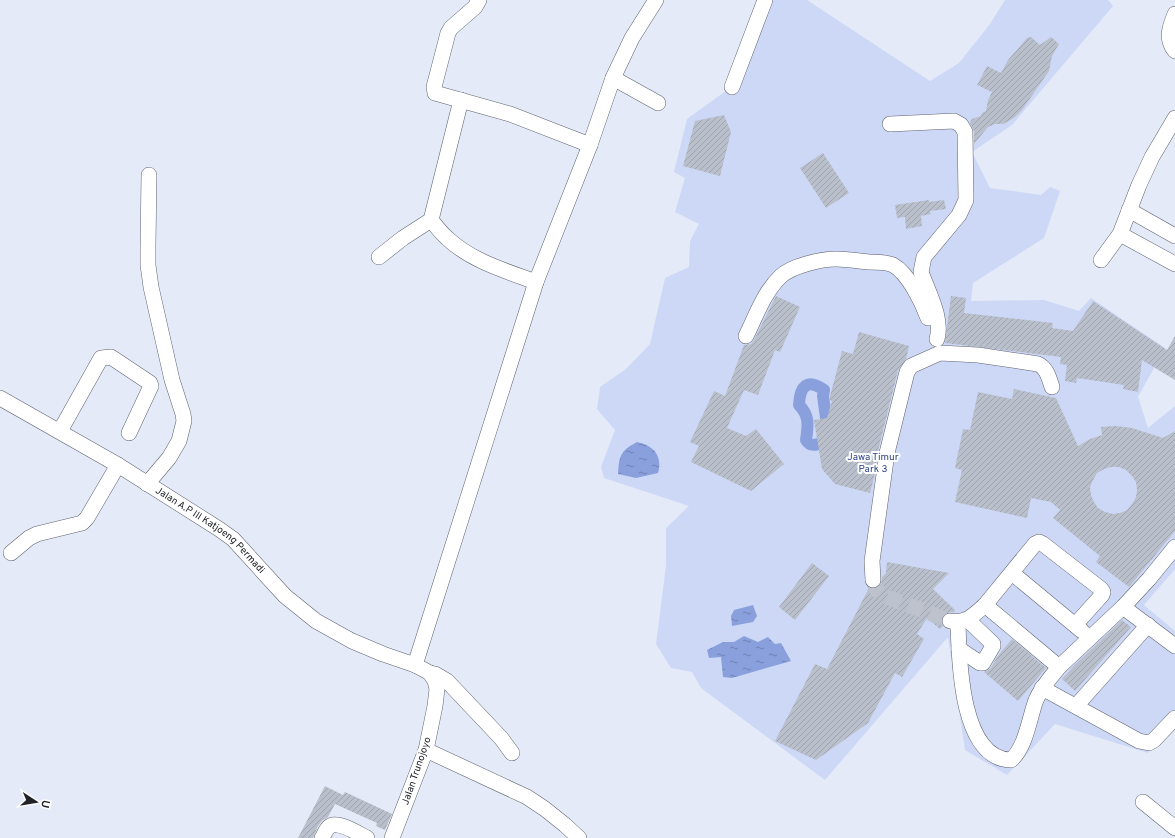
<svg xmlns="http://www.w3.org/2000/svg" width="1175" height="838" font-family="Overpass,sans-serif">
<style>
.green{fill:#ccd8f6}
.water{fill:url(#water-ripples)}
.lines{fill:none;stroke-linecap:round;stroke-linejoin:round}
.canal{stroke:#89a0dd;stroke-width:12}
.building{fill:url(#building-hatch);fill-rule:evenodd}
.minor-tunnel{stroke:#bdc2cd;stroke-width:15;stroke-dasharray:15 8;stroke-linecap:butt}
.minor-casing{stroke:#5f636f;stroke-width:16}
.minor{stroke:#fff;stroke-width:15}
.labels{text-anchor:middle;dominant-baseline:central;stroke-width:4;stroke-linejoin:round;paint-order:stroke}
.park-label{font-size:10px;fill:#2a3f88;stroke:#fff}
.street-label{font-size:10px;fill:#202227;stroke:#fff}
</style>
<defs>
<pattern id="water-ripples" width="26" height="14" patternUnits="userSpaceOnUse"><rect width="26" height="14" fill="#89a0dd"/><path d="M2 4q2-2 4 0t4 0M15 11q2-2 4 0t4 0" fill="none" stroke="#7082b3"/></pattern>
<pattern id="building-hatch" width="6" height="6" patternUnits="userSpaceOnUse"><rect width="6" height="6" fill="#babfcc"/><path d="M-1 1l2-2M0 6l6-6M5 7l2-2" fill="none" stroke="#a0a4af"/></pattern>
</defs>
<rect width="100%" height="100%" fill="#e4eaf7"/>
<path class="green" d="M770 0H807L930 81 959 63 990 24 1005 0H1108L1113 6 1012 125 972 152 990 188 1041 195 1050 187 1060 191 1044 238 973 283 971 301 1044 300 1079 311 1091 298 1165 348 1138 397 1148 428 1175 406V569L1144 605 1175 631V724L1148 753 1055 724 1007 775 965 750 948 637 825 780 701 688 692 672 671 668 656 644 666 566V528L689 506 604 478 601 467 615 430 597 409 600 387 626 369 650 344 665 278 689 267 690 241 699 224 675 212 685 178 674 172 687 119 741 80Z"/>
<g class="water">
<path d="M637 442C653 445 663 456 658 473L636 478 618 474C619 456 620 451 637 442Z"/>
<path d="M753 605 757 616 753 622 732 626 731 616 734 610Z"/>
<path d="M744 636 758 642 768 637 775 644 781 643 791 661 732 678 723 677 721 657 709 658 707 650 723 642H734Z"/>
</g>
<g class="lines">
<path class="canal" d="M818 444C812 446 809 445 806 440 808 426 810 416 799 405 800 386 807 378 824 390L823 396 826 418"/>
</g>
<g class="building">
<path d="M1031 37 1040 45 1051 37 1059 44 1052 56 1049 71 1022 110 1015 117 1009 121 1003 124H995L988 127 974 144V131L970 123 972 119 981 116 982 113 986 111 988 100 992 92 977 85 987 66 1001 73 1008 60 1027 38Z"/>
<path d="M724 115 731 132 720 176 683 166 695 121Z"/>
<path d="M823 153 849 193 826 208 800 168Z"/>
<path d="M929 200V202L944 200 946 209 930 211 931 214 921 216 922 226 906 229 905 217 897 218 895 205Z"/>
<path d="M776 296 800 307 780 352 775 350 758 395 744 390 727 428 746 436 756 429 784 464 751 491 691 462 699 446 690 442 714 391 725 396 744 345 751 344 754 340Z"/>
<path d="M951 296 966 298 964 313 1053 323 1052 328 1073 331 1093 301 1167 350 1175 336V380L1142 360 1138 392 1123 389 1124 385 1077 378 1076 383 1065 381 1067 365 1060 364 1061 357 945 343Z"/>
<path d="M859 332 909 346 906 359 898 370 878 451 875 473 870 493 835 484 822 469 814 420 827 418 832 401 829 400 842 351 853 354Z"/>
<path d="M1014 389 1056 398 1078 446 1090 439 1102 435 1101 427 1116 426 1132 428 1163 438 1175 431V531L1129 587 1096 562 1100 556 1053 518 1060 510 1051 502 1031 498 1027 518 955 502 962 470 955 468 963 429 970 430 978 392 1012 399ZM1111 467H1119L1126 470 1132 476 1136 482 1137 490 1136 497 1132 504 1127 510 1120 513 1113 514 1105 512 1098 508 1094 502 1091 495 1090 487 1093 480 1097 473 1104 469Z"/>
<path d="M887 562 949 573 933 589 955 610 954 612 947 613 943 615 941 620 943 626 940 629 927 618 917 634 924 639 902 677 895 673 868 723 816 760 775 741 815 664 827 669 869 588 874 589 878 588 881 584 882 577 886 573Z"/>
<path d="M812 563 829 576 795 620 779 607Z"/>
<path d="M1122 620 1131 627 1075 691 1062 679 1076 664Z"/>
<path d="M1012 639 1046 668 1018 701 984 672 991 668 997 657Z"/>
<path d="M325 786 343 795 345 792 392 814 385 830 376 826 377 823 335 804 328 817 322 821 318 826 313 838H298Z"/>
</g>
<g class="lines">
<path class="minor-tunnel" d="M873 580 876 589 882 595 950 621"/>
<g class="minor-casing">
<g id="minor">
<path d="M479 0 475 7 451 28 448 33 434 87 435 93 510 114 590 145"/>
<path d="M1175 14C1170 26 1165 39 1175 51"/>
<path d="M613 78 658 103"/>
<path d="M732 87 765 0"/>
<path d="M890 124 954 121 961 125 965 132 966 200 959 215 924 257 921 272C928 292 943 318 937 339"/>
<path d="M1129 210 1175 236"/>
<path d="M431 220C436 226 441 233 447 238 471 261 506 271 536 282"/>
<path d="M1120 234 1175 264"/>
<path d="M379 257 403 238 431 220 461 100"/>
<path d="M1101 260 1120 234 1139 185 1152 157 1175 118"/>
<path d="M746 336C756 316 764 292 781 276 792 266 821 259 836 259 847 259 858 261 869 262 876 262 887 262 893 265 908 273 922 302 928 318"/>
<path id="s1" d="M0 398 118 465 219 529 233 539 285 596 316 621 352 641 383 654 415 665 430 673 435 681 437 689 435 706 426 750 392 838"/>
<path d="M60 431 101 358 111 357 150 383 151 386 129 433"/>
<path d="M147 484 169 458 179 441 184 421 183 414 172 380 151 287 148 265V246L149 175"/>
<path d="M11 553 29 538 37 534 82 523 87 518 118 465"/>
<path d="M1012 573 1082 631"/>
<path d="M873 580 872 561 887 453 907 372 911 366 940 353 978 355 1038 364C1047 368 1049 378 1052 387"/>
<path d="M985 605 1035 544 1039 542 1043 544 1101 589 1103 592 1102 595 1075 625"/>
<path d="M1123 607 1175 646"/>
<path d="M950 621C966 624 974 615 985 605L1059 667 1123 607 1149 579 1175 547"/>
<path d="M958 622C959 658 960 759 1011 760 1026 747 1029 719 1036 700 1041 688 1050 678 1059 667"/>
<path d="M959 649 980 663H983L993 646V644L968 620"/>
<path d="M415 665 536 282 590 145 613 78 632 38 656 0"/>
<path d="M430 673 435 674 447 681 501 738 512 753"/>
<path d="M1042 688 1139 741 1149 743 1154 740 1175 718"/>
<path d="M1076 706 1148 625"/>
<path d="M426 750 527 797 545 809 565 825 579 838"/>
<path d="M1143 802 1175 828"/>
<path d="M322 838C324 835 326 829 329 827 336 819 359 834 367 838"/>
</g>
</g>
<use href="#minor" class="minor"/>
</g>
<g class="labels">
<g class="park-label">
<text x="873" y="457">Jawa Timur<tspan x="873" dy="12">Park 3</tspan></text>
</g>
<g class="street-label">
<text stroke="none"><textPath href="#s1" startOffset="249">Jalan A.P III Katjoeng Permadi</textPath></text>
<text transform="translate(417 771) rotate(-71)">Jalan Trunojoyo</text>
</g>
</g>
<g transform="translate(36 802) rotate(102)" stroke="#ffffff" stroke-width="3" paint-order="stroke">
<path d="M0-3L7 15L0 10L-7 15Z" fill="#202227"/>
<text y="-6" font-size="11" font-weight="bold" text-anchor="middle" fill="#202227">U</text>
</g>
</svg>
